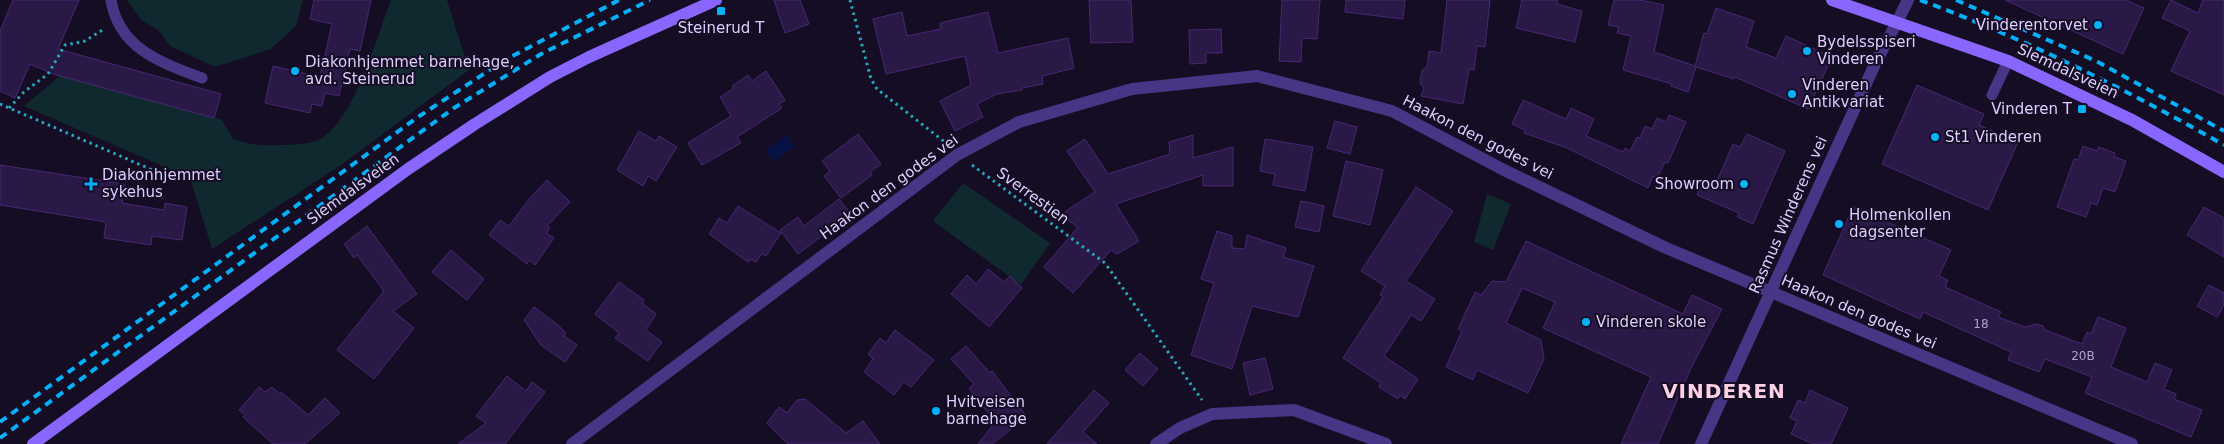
<svg xmlns="http://www.w3.org/2000/svg" width="2224" height="444" font-family="'DejaVu Sans',sans-serif">
<style>
.green{fill:#0f292e}
.water{fill:#071143}
.building{fill:#2a1846;stroke:#462873}
.lines{fill:none;stroke-linecap:round;stroke-linejoin:round}
.path{stroke:#27a7bb;stroke-width:3;stroke-dasharray:2.5 4;stroke-linecap:butt}
.service{stroke:#483586;stroke-width:11}
.minor{stroke:#483586;stroke-width:12}
.tertiary{stroke:#483586;stroke-width:12}
.secondary{stroke:#86f;stroke-width:12}
.rail{stroke:#00b0fa;stroke-width:4;stroke-dasharray:8 6;stroke-linecap:butt}
.poi-dot{fill:#00b0fa;stroke:#150d24;stroke-width:2}
.labels{text-anchor:middle;dominant-baseline:central;stroke-width:4;stroke-linejoin:round;paint-order:stroke}
.number-label{font-size:12px;fill:#b1a1d1}
.poi-label{font-size:15px;fill:#decfff;stroke:#150d24;text-anchor:start}
.street-label{font-size:15px;fill:#decfff;stroke:#150d24}
.district-label{font-size:20px;font-weight:bold;letter-spacing:1px;fill:#ffd1e5;stroke:#150d24}
</style>
<rect width="100%" height="100%" fill="#150d24"/>
<g class="green">
<path d="M127 0H303L296 26 271 49 215 67 170 46 158 30 141 20Z"/>
<path d="M391 0H447L469 70 341 165 212 249 190 178 24 106 61 75 222 120 233 139C250 145 264 146 282 145 294 145 310 144 320 139 354 122 377 35 391 0Z"/>
<path d="M963 183 1050 243 1021 285 933 221Z"/>
<path d="M1487 194 1511 204 1493 250 1474 242Z"/>
</g>
<path class="water" d="M787 135 795 147 774 161 766 150Z"/>
<g class="building">
<path d="M13 0H79L58 49 221 94 214 118 53 74 30 64 15 98 0 91V31Z"/>
<path d="M314 0H371L360 51 350 49 339 96 325 93 322 106 312 104 310 113 265 103 273 66 320 77 332 24 310 19Z"/>
<path d="M774 0H800L809 24 785 33Z"/>
<path d="M1089 0H1131L1133 42 1091 43Z"/>
<path d="M1282 0H1320L1317 39 1302 38 1301 62 1279 61Z"/>
<path d="M1346 0H1405L1403 19 1345 12Z"/>
<path d="M1447 0H1490L1485 47 1477 46 1474 70 1469 69 1463 104 1421 96 1424 88 1420 83 1422 70 1427 67 1429 51 1441 53Z"/>
<path d="M1522 0H1558L1557 4 1582 11 1575 42 1516 28Z"/>
<path d="M1614 0H1640L1664 5 1654 52 1695 66 1704 33 1707 34 1716 8 1754 21 1746 47 1776 58 1786 36 1832 57 1808 109 1735 77 1734 79 1696 67 1688 92 1671 86 1672 84 1623 70 1631 36 1617 33 1619 27 1608 25Z"/>
<path d="M2005 0H2126L2144 8 2123 54Z"/>
<path d="M2171 0 2198 13 2203 0H2224V95L2171 71 2190 31 2162 18Z"/>
<path d="M902 12 907 36 941 29 940 23 988 12 998 53 1068 38 1074 68 1042 76 1043 84 1022 88V90L997 94 977 104 983 117 955 131 940 101 971 85 965 56 886 74 873 19Z"/>
<path d="M1221 29 1222 53H1206V63L1190 64 1189 30Z"/>
<path d="M766 71 785 100 779 104 782 108 737 137 741 143 702 165 688 143 731 116 720 97 734 88 732 86 748 75 752 81Z"/>
<path d="M1917 85 1984 114 1979 125 2018 142 1988 210 1882 164Z"/>
<path d="M1523 100 1566 119 1571 108 1594 119 1586 136 1623 152 1625 148 1630 151 1637 137 1640 138 1645 126 1652 129 1657 118 1666 122 1669 115 1686 122 1668 163 1665 162 1657 178 1653 176 1648 188 1567 148 1524 133 1525 130 1512 124Z"/>
<path d="M1335 121 1357 127 1350 154 1327 148Z"/>
<path d="M639 131 656 141 659 136 677 147 656 181 648 176 643 186 617 170Z"/>
<path d="M858 134 881 164 870 172 872 175 841 198 824 176 830 171 822 161Z"/>
<path d="M1747 134 1785 151 1753 224 1737 217 1739 213 1697 195 1705 178 1716 183 1733 144 1740 147Z"/>
<path d="M1193 135V158L1233 147V186H1203V175L1116 204 1139 241 1117 254 1111 250 1073 293 1044 267 1078 227 1060 215 1095 192 1067 151 1085 139 1108 174 1170 154 1169 142Z"/>
<path d="M1265 139 1313 147 1305 191 1273 185 1275 174 1260 171Z"/>
<path d="M2083 146 2097 151 2099 147 2115 153 2114 157 2126 161 2115 192 2103 188 2097 205 2091 203 2086 217 2057 207 2074 159 2078 160Z"/>
<path d="M1346 161 1383 170 1370 225 1333 216Z"/>
<path d="M0 165 124 184 122 203 164 210 165 203 187 207 182 240 152 236 151 245 104 238 106 222 0 205Z"/>
<path d="M547 180 570 202 547 226 550 228 546 233 554 238 535 265 529 260 527 264 489 235 500 220 509 226 530 198Z"/>
<path d="M1416 187 1453 211 1406 281 1435 299 1421 321 1411 315 1384 356 1418 379 1405 399 1400 395 1398 399 1379 387 1381 383 1343 358 1383 297 1380 295 1385 286 1361 271Z"/>
<path d="M839 199 851 214 798 254 780 230 798 217 804 226Z"/>
<path d="M1301 201 1324 206 1319 232 1295 227Z"/>
<path d="M738 206 781 233 766 256 764 254 760 256 756 262 750 259 748 262 709 234 719 218 727 223Z"/>
<path d="M1853 207 1951 250 1939 276 1948 280 1945 287 2001 312 1998 317 2025 327 2037 324 2043 326 2045 330 2082 344 2087 332 2091 334 2098 317 2126 328 2111 367 2147 382 2155 363 2172 370 2164 389 2176 394 2174 399 2202 410 2191 437 2085 393 2092 377 2045 359 2039 372 2008 360 2011 352 1923 312 1920 319 1823 275Z"/>
<path d="M2204 207 2224 218V257L2187 235Z"/>
<path d="M367 226 417 294 393 311 414 328 374 379 337 350 384 291 357 255 354 258 344 244Z"/>
<path d="M1217 231 1232 236V248L1245 249 1247 235 1286 248 1283 257 1314 266 1298 317 1252 306 1232 369 1191 355 1214 283 1201 279Z"/>
<path d="M1526 241 1683 314 1692 295 1722 309 1691 368 1658 444H1621L1651 377 1543 328 1555 302 1522 288 1506 323 1541 340 1544 359 1528 393 1477 370 1473 380 1446 367 1462 331 1458 329 1475 292 1481 295 1492 281 1506 282Z"/>
<path d="M451 250 484 279 467 300 432 272Z"/>
<path d="M988 269 1004 282 1010 276 1022 288 989 327 951 294 967 275 976 284Z"/>
<path d="M619 282 644 300 642 303 656 314 646 330 662 342 648 361 615 338 619 333 595 314Z"/>
<path d="M2209 285 2224 293V305L2217 317 2197 306Z"/>
<path d="M534 307 558 325 566 333 564 336 577 345 565 362 541 345 524 320Z"/>
<path d="M895 330 934 360 911 387 904 382 894 395 864 372 873 359 868 354 880 338 886 343Z"/>
<path d="M966 346 990 373 992 371 1027 417 992 444H978L995 422 969 388 974 384 951 359Z"/>
<path d="M1140 353 1158 369 1143 386 1125 370Z"/>
<path d="M1265 358 1273 389 1250 395 1243 363Z"/>
<path d="M507 376 526 391 532 382 545 392 505 444H458L486 423 476 416Z"/>
<path d="M259 387 265 392 272 387 280 394 281 392 308 415 325 398 340 413 305 444H273L243 417 245 415 239 410Z"/>
<path d="M1094 390 1109 403 1083 432 1097 444H1047Z"/>
<path d="M1810 390 1848 408 1831 444H1813L1791 434 1797 421 1790 418 1798 400 1805 403Z"/>
<path d="M805 399 846 433 863 421 880 444H788L767 423 779 407 787 413 797 400Z"/>
</g>
<g class="lines">
<g class="path">
<path d="M850 0 871 79 877 89 946 143"/>
<path d="M0 104 171 178"/>
<path d="M9 108 24 92 48 74 65 45 85 41 104 29"/>
<path d="M972 165 1105 263 1202 400"/>
</g>
<g class="service">
<path d="M111 0C119 49 162 63 202 78"/>
<path d="M1992 95 2008 61"/>
</g>
<g class="minor">
<path d="M572 444 957 155 1019 122 1132 89 1257 76 1392 111 1504 170 1664 247 2132 444"/>
<path d="M1156 444 1180 428 1212 414 1294 410 1386 444"/>
<path d="M1701 444 1876 62 1897 22"/>
</g>
<path class="tertiary" d="M1897 22 1908 0"/>
<g class="secondary">
<path d="M1832 0 2008 61 2132 120 2224 172"/>
<path d="M33 444 408 169 475 124 550 77 589 57 716 0"/>
</g>
<g class="rail">
<path d="M1920 0C2026 39 2127 90 2224 145"/>
<path d="M1956 0 2096 61 2224 131"/>
<path d="M0 422 418 117 505 60 619 0"/>
<path d="M0 438 454 108 541 54 650 0"/>
</g>
</g>
<g class="poi-dot">
<rect x="716" y="6" width="10" height="10" rx="2.5"/>
<circle cx="2098" cy="25" r="5"/>
<circle cx="1807" cy="51" r="5"/>
<circle cx="295" cy="71" r="5"/>
<circle cx="1792" cy="94" r="5"/>
<rect x="2077" y="104" width="10" height="10" rx="2.5"/>
<circle cx="1935" cy="137" r="5"/>
<path d="M88.5 176.5h5v5h5v5h-5v5h-5v-5h-5v-5h5z"/>
<circle cx="1744" cy="184" r="5"/>
<circle cx="1839" cy="224" r="5"/>
<circle cx="1586" cy="322" r="5"/>
<circle cx="936" cy="411" r="5"/>
</g>
<g class="labels">
<g class="number-label">
<text x="1981" y="324">18</text>
<text x="2083" y="356">20B</text>
</g>
<g class="poi-label">
<text x="2088" y="25" text-anchor="end">Vinderentorvet</text>
<text x="721" y="28" text-anchor="middle">Steinerud T</text>
<text x="1817" y="42">Bydelsspiseri<tspan x="1817" dy="17">Vinderen</tspan></text>
<text x="305" y="62">Diakonhjemmet barnehage,<tspan x="305" dy="17">avd. Steinerud</tspan></text>
<text x="1802" y="85">Vinderen<tspan x="1802" dy="17">Antikvariat</tspan></text>
<text x="2072" y="109" text-anchor="end">Vinderen T</text>
<text x="1945" y="137">St1 Vinderen</text>
<text x="102" y="175">Diakonhjemmet<tspan x="102" dy="17">sykehus</tspan></text>
<text x="1734" y="184" text-anchor="end">Showroom</text>
<text x="1849" y="215">Holmenkollen<tspan x="1849" dy="17">dagsenter</tspan></text>
<text x="1596" y="322">Vinderen skole</text>
<text x="946" y="402">Hvitveisen<tspan x="946" dy="17">barnehage</tspan></text>
</g>
<g class="street-label">
<text transform="translate(2068 71) rotate(25)">Slemdalsveien</text>
<text transform="translate(1478 137) rotate(27)">Haakon den godes vei</text>
<text transform="translate(889 187) rotate(-36)">Haakon den godes vei</text>
<text transform="translate(353 189) rotate(-36)">Slemdalsveien</text>
<text transform="translate(1033 196) rotate(36)">Sverrestien</text>
<text transform="translate(1788 215) rotate(-66)">Rasmus Winderens vei</text>
<text transform="translate(1859 312) rotate(23)">Haakon den godes vei</text>
</g>
<g class="district-label">
<text x="1724" y="391">VINDEREN</text>
</g>
</g>
</svg>
